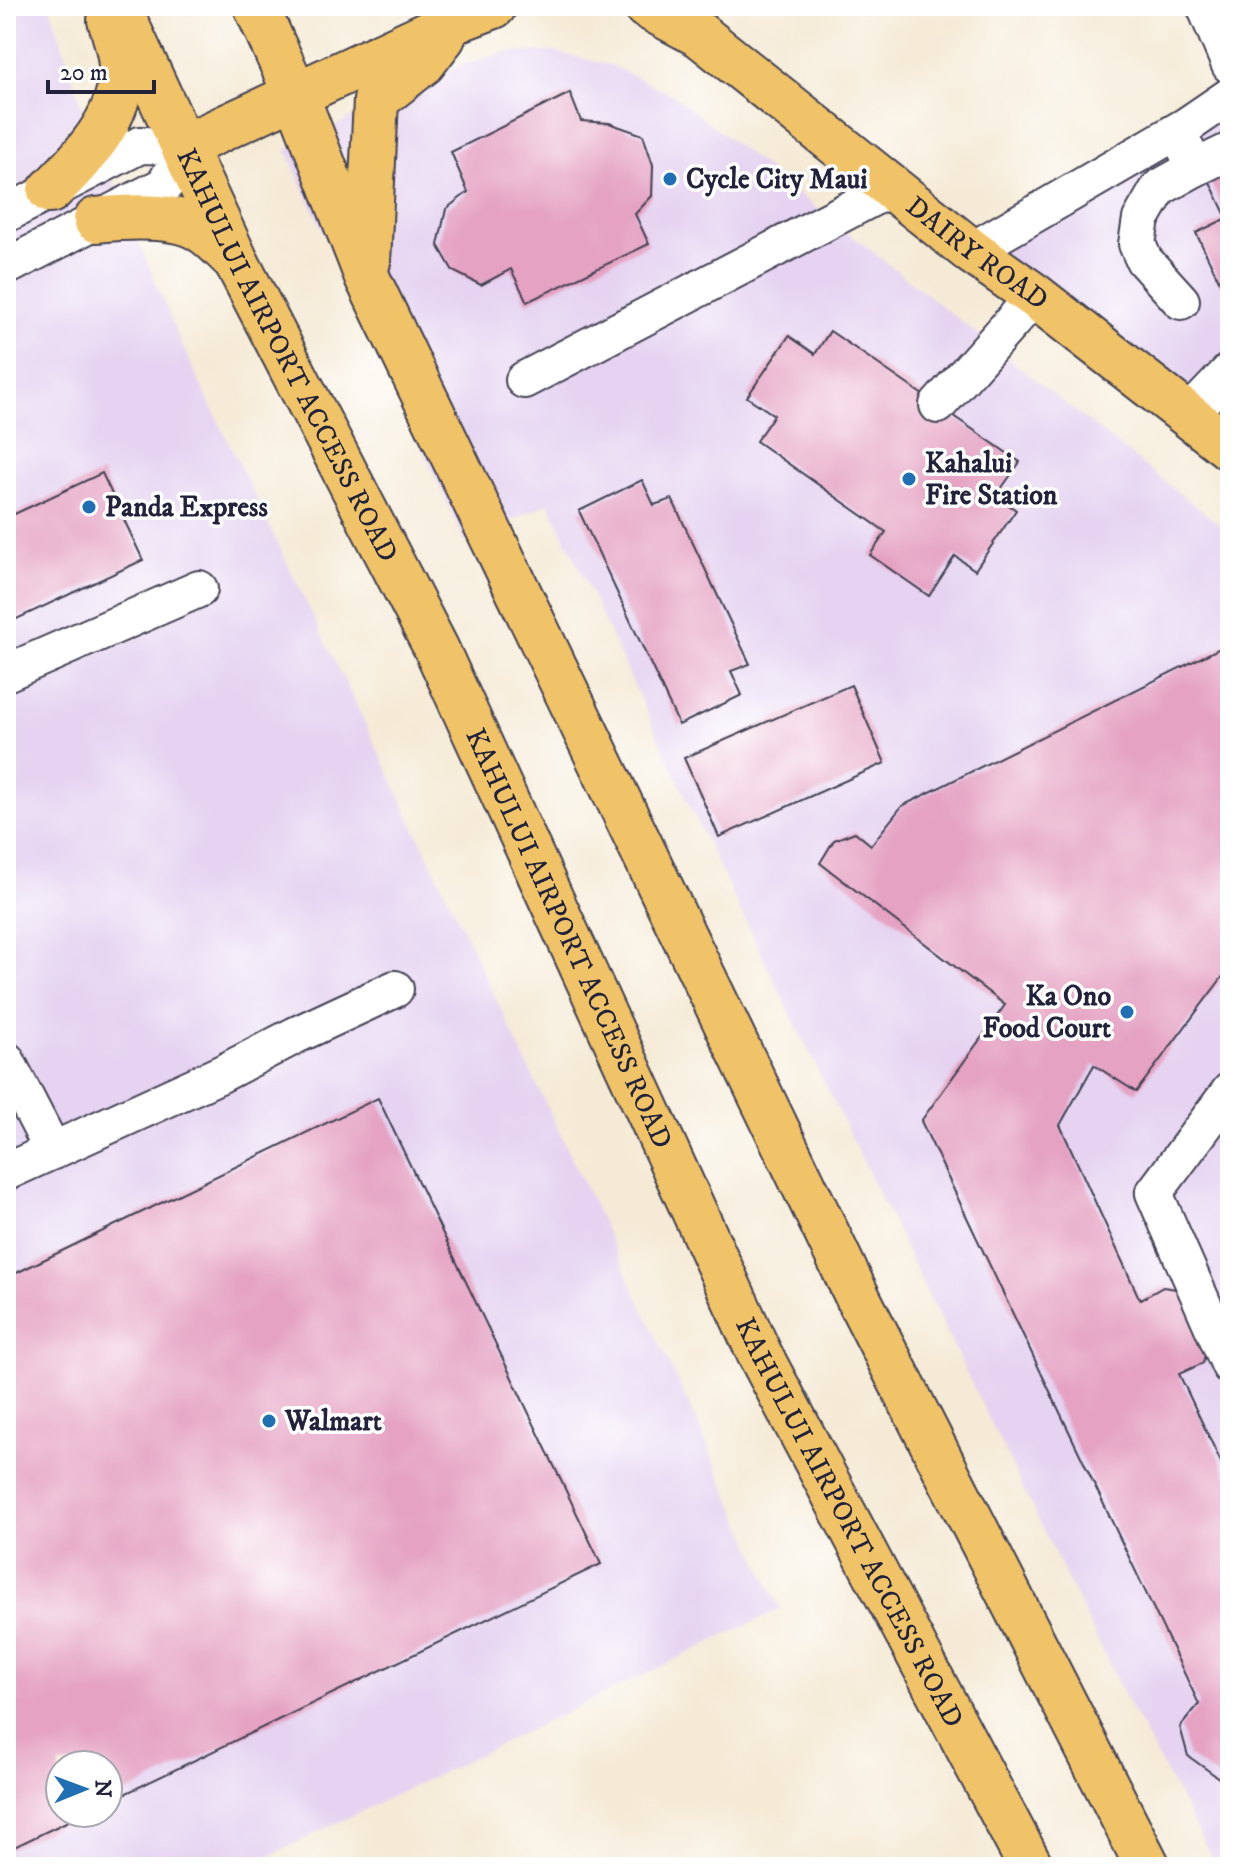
<svg xmlns="http://www.w3.org/2000/svg" width="1236" height="1873" font-family="'IM FELL DW Pica',serif">
<style>
.built{fill:#e5d3f1;fill-rule:evenodd}
.building{fill:#e5a2c3}
.lines{fill:none;stroke-linecap:round;stroke-linejoin:round}
.minor-casing{stroke:#424052;stroke-width:40}
.major-casing{stroke:#424052;stroke-width:48}
.minor{stroke:#fff;stroke-width:36}
.major{stroke:#f1c369;stroke-width:44}
.poi-dot{fill:#1f6fb2;stroke:#fff;stroke-width:3}
.labels{text-anchor:middle;dominant-baseline:central;stroke-width:7;stroke-linejoin:round;paint-order:stroke}
.poi-label{font-size:28px;font-weight:bold;fill:#22223b;stroke:#fff;text-anchor:start}
.street-label{font-size:28px;fill:#22223b;stroke:#fff}
</style>
<rect width="100%" height="100%" fill="#fff"/>
<filter id="ink" filterUnits="userSpaceOnUse"><feTurbulence type="fractalNoise" baseFrequency=".0125" numOctaves="2"/><feDisplacementMap in="SourceGraphic" scale="16" xChannelSelector="R" yChannelSelector="G"/><feConvolveMatrix kernelMatrix="1 2 1 2 8 2 1 2 1" color-interpolation-filters="sRGB"/></filter>
<filter id="wash" filterUnits="userSpaceOnUse"><feTurbulence type="fractalNoise" baseFrequency=".006" numOctaves="4" result="noise"/><feDisplacementMap in="SourceGraphic" scale="32" xChannelSelector="R" yChannelSelector="G"/><feGaussianBlur stdDeviation="1.8" result="paint"/><feColorMatrix in="noise" values="0 0 0 0 0 0 0 0 0 0 0 0 0 0 0 0 0 1.4 0 .05"/><feComposite in="paint" operator="in"/></filter>
<g filter="url(#wash)">
<rect width="100%" height="100%" fill="#f5ead6"/>
<g class="built">
<path d="M6 6H50L80 101 182 346 387 769 694 1416 780 1609 246 1867H6ZM60 1765H108V1813H60Z"/>
<path d="M506 52H555L613 66 673 95 1230 533V1867H1217L1127 1701 711 851 549 503 465 542 286 150 447 70Z"/>
<path d="M1230 96V455L971 251Z"/>
</g>
<g id="blocks">
<g class="building">
<path d="M570 93 581 121 609 123 643 135 653 165 652 196 635 214 649 244 527 302 511 269 481 285 453 271 438 245 446 209 468 192 451 152Z"/>
<path d="M1230 170V291L1225 293 1196 233 1227 218 1209 180Z"/>
<path d="M830 331 1020 462 996 496 1016 510 975 570 955 556 929 596 870 555 886 532 756 441 774 415 747 397 789 336 815 354Z"/>
<path d="M102 473 143 560 6 624V518Z"/>
<path d="M642 480 654 505 672 499 750 664 731 671 742 695 679 725 579 511Z"/>
<path d="M1230 643V967L1136 1092 1094 1065 1060 1125 1140 1300 1163 1287 1190 1291 1210 1332 1203 1363 1179 1374 1230 1481V1786L1188 1756 1180 1727 1199 1704 921 1121 1005 1005 820 863 834 840 855 832 871 845 902 806Z"/>
<path d="M851 685 885 763 719 837 684 758Z"/>
<path d="M378 1098 601 1564 108 1802V1765H60V1813H85L6 1851V1278Z"/>
</g>
</g>
</g>
<g filter="url(#ink)">
<use href="#blocks" fill-opacity="0" stroke="#424052" stroke-width="2"/>
<g class="lines">
<g class="minor-casing">
<g id="minor">
<path d="M1205 6 1230 65"/>
<path d="M1185 147 1195 168 1230 151"/>
<path d="M6 214 140 145 185 146 165 185 6 267"/>
<path d="M971 251 1186 126 1230 96"/>
<path d="M1181 301 1144 260 1137 244 1141 219 1159 188 1195 168"/>
<path d="M524 380 891 188"/>
<path d="M938 405 1035 296"/>
<path d="M1188 415 1230 371"/>
<path d="M6 673 199 589"/>
<path d="M6 1060 53 1151"/>
<path d="M1230 1091 1154 1193 1230 1366"/>
<path d="M6 1172 221 1074 296 1035 395 989"/>
</g>
</g>
<g class="major-casing">
<g id="major">
<path id="s1" d="M118 6 236 261 436 648 759 1353 1031 1867"/>
<path d="M256 6 296 95 367 277 859 1300 1148 1867"/>
<path id="s2" d="M646 6 700 35 971 251 1035 296 1230 448"/>
<path d="M185 146 457 20 494 6"/>
<path d="M50 191C85 156 129 111 120 57 118 44 114 32 110 20"/>
<path d="M96 220C126 217 175 213 201 230 213 237 224 250 234 259"/>
<path d="M368 262 376 100 423 63 443 37"/>
</g>
</g>
<use href="#minor" class="minor"/>
<use href="#major" class="major"/>
</g>
</g>
<g class="poi-dot">
<circle cx="670" cy="179" r="8"/>
<circle cx="909" cy="479" r="8"/>
<circle cx="89" cy="507" r="8"/>
<circle cx="1127" cy="1012" r="8"/>
<circle cx="269" cy="1421" r="8"/>
</g>
<g class="labels">
<g class="poi-label">
<text x="686" y="179">Cycle City Maui</text>
<text x="925" y="463">Kahalui<tspan x="925" dy="32">Fire Station</tspan></text>
<text x="105" y="507">Panda Express</text>
<text x="1111" y="996" text-anchor="end">Ka Ono<tspan x="1111" dy="32">Food Court</tspan></text>
<text x="285" y="1421">Walmart</text>
</g>
<g class="street-label">
<text stroke="none"><textPath href="#s2" startOffset="414">DAIRY ROAD</textPath></text>
<text stroke="none"><textPath href="#s1" startOffset="388">KAHULUI AIRPORT ACCESS ROAD</textPath></text>
<text stroke="none"><textPath href="#s1" startOffset="1036">KAHULUI AIRPORT ACCESS ROAD</textPath></text>
<text stroke="none"><textPath href="#s1" startOffset="1684">KAHULUI AIRPORT ACCESS ROAD</textPath></text>
</g>
</g>
<rect width="1236" height="1873" fill="none" stroke="#fff" stroke-width="32"/>
<g transform="translate(84 1789) rotate(89)"><circle r="38" fill="#ffffff" stroke="#a7a7b1" stroke-width="2"/>
<path d="M0-6L14 30L0 20L-14 30Z" fill="#1f6fb2"/>
<text y="-12" font-size="22" font-weight="bold" text-anchor="middle" fill="#22223b">N</text>
</g>
<path d="M48 80v12h106v-12" fill="none" stroke="#22223b" stroke-width="4"/>
<text x="60" y="80" font-size="24" fill="#22223b" stroke="#ffffff" stroke-width="6" paint-order="stroke">20 m</text>
</svg>
